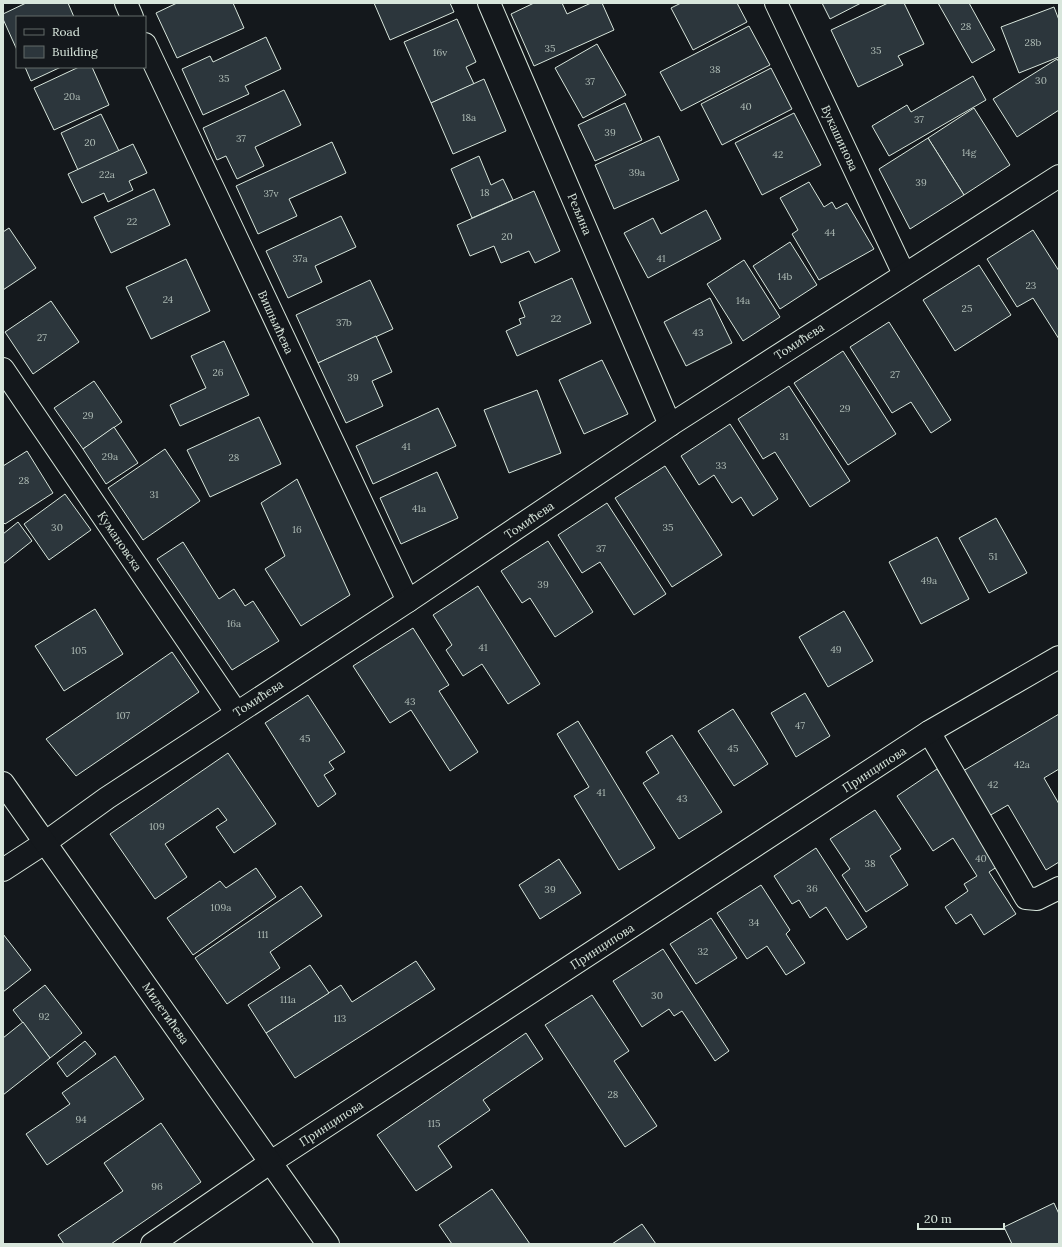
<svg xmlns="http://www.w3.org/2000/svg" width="1062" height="1247" font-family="Lora,serif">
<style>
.building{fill:#2c363c;stroke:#d8e6dc}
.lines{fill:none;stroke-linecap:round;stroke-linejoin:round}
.minor-casing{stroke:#d8e6dc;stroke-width:24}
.major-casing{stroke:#d8e6dc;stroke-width:24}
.minor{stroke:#14181c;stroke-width:22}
.major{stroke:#14181c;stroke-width:22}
.labels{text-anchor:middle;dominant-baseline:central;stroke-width:3;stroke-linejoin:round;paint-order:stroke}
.number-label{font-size:10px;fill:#adbab4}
.street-label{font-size:12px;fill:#d8e6dc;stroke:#14181c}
</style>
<rect width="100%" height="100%" fill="#14181c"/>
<g class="building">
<path d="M26 3H68L74 17H17V50L3 19V14Z"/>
<path d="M177 3H233L244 28 177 58 156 13Z"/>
<path d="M374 3H450L454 12 390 40Z"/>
<path d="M534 3H562L567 14 591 3H602L614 30 534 66 511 14Z"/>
<path d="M681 3H737L747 22 693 50 671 8Z"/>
<path d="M822 3H861L830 19Z"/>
<path d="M888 3H904L924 44 898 56 903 65 858 87 831 30Z"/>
<path d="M938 3H969L995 50 972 63Z"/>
<path d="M1054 7 1059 20V57L1019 73 1001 27Z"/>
<path d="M457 19 476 62 466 67 474 84 431 103 404 42Z"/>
<path d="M749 26 770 65 681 111 660 72Z"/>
<path d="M266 37 281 69 245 86 249 94 203 115 182 69 210 56 213 62Z"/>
<path d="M597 44 626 95 583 118 555 68Z"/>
<path d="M1057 59 1059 62V110L1017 137 993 99Z"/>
<path d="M25 67H61L31 81Z"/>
<path d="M79 67H92L109 105 54 130 34 88Z"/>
<path d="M771 68 792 109 722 145 701 104Z"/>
<path d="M973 76 986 100 889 156 872 126 907 105 911 112Z"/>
<path d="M484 79 506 131 453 154 431 103Z"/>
<path d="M284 90 301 125 255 147 264 166 237 179 226 156 217 160 203 128Z"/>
<path d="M625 103 642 140 595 161 578 125Z"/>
<path d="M974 108 1010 165 964 195 928 138Z"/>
<path d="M794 113 821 165 762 195 735 143Z"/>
<path d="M101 114 119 151 78 170 61 133Z"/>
<path d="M659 136 679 180 614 209 595 165Z"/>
<path d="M928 138 964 195 910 229 879 169Z"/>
<path d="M332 142 346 173 289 199 297 216 258 234 236 186Z"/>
<path d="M133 144 147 173 129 181 133 190 108 202 104 193 82 203 68 174Z"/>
<path d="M479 156 491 185 503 179 513 200 472 218 451 169Z"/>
<path d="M809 182 824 207 832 202 836 209 847 203 874 249 819 280 792 234 798 230 780 198Z"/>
<path d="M154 189 170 225 111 253 94 217Z"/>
<path d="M534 191 560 251 535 263 529 251 501 263 494 246 470 256 457 225Z"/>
<path d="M706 210 721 239 648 278 624 233 653 218 661 234Z"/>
<path d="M341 216 356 247 315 266 322 282 288 298 266 251Z"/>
<path d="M9 228 36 268 3 290V232Z"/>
<path d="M1033 230 1059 271V339L1033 298 1017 307 987 259Z"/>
<path d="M790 242 817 285 780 309 753 266Z"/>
<path d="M186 259 210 311 151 339 126 287Z"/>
<path d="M744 260 780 317 743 341 707 284Z"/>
<path d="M979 265 1011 315 955 351 923 300Z"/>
<path d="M572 278 591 323 517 356 506 331 521 324 519 319 525 317 519 302Z"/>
<path d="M370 280 393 329 318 363 296 315Z"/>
<path d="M710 298 732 343 686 366 664 322Z"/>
<path d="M51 301 79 342 33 374 5 332Z"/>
<path d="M889 322 951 420 931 433 911 402 892 413 850 347Z"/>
<path d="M376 336 392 372 372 381 383 406 346 423 318 363Z"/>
<path d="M224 341 249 395 180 426 170 405 206 388 191 356Z"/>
<path d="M843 351 896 434 848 465 794 383Z"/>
<path d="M602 360 628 414 584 434 559 380Z"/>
<path d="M94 381 122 422 83 449 54 408Z"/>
<path d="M789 386 850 481 810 507 775 452 763 459 738 419Z"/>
<path d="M537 390 561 453 509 473 484 410Z"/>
<path d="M438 408 456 446 373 484 356 446Z"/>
<path d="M259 417 281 464 210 497 187 450Z"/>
<path d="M730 424 778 499 753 516 741 497 732 503 714 475 699 485 681 456Z"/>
<path d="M114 427 138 463 106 484 83 449Z"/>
<path d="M165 449 200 501 143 540 108 488Z"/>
<path d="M27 451 53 493 5 524 3 522V466Z"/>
<path d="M665 466 722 555 672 587 615 498Z"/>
<path d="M437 472 458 518 401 544 380 498Z"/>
<path d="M297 479 350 595 301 626 265 569 285 556 261 503Z"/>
<path d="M65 494 91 530 49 560 24 524Z"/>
<path d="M607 503 666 594 634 615 600 562 582 573 558 535Z"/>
<path d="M996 518 1027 573 989 593 959 538Z"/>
<path d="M18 522 32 541 3 564V534Z"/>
<path d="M937 537 969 599 921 624 889 562Z"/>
<path d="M548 541 593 612 555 637 530 598 522 603 501 571Z"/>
<path d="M183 542 219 599 234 589 245 606 253 601 279 641 232 670 157 559Z"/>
<path d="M478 586 540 684 508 704 482 664 463 676 446 650 452 645 433 615Z"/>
<path d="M95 609 123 654 64 691 35 646Z"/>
<path d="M844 611 873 661 828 687 799 637Z"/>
<path d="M413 628 449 685 439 691 478 752 450 771 411 710 390 723 353 666Z"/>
<path d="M172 652 199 692 76 776 46 739Z"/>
<path d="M805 693 830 736 796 757 771 713Z"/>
<path d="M308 695 345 752 329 762 334 769 324 775 336 794 318 807 265 723Z"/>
<path d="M733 709 768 764 734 786 698 731Z"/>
<path d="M1059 714V769L1044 778 1059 804V862L1046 870 1008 805 989 816 963 771Z"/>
<path d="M578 721 655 848 619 870 574 796 589 787 557 734Z"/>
<path d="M672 735 722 812 679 839 643 783 659 773 646 752Z"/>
<path d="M228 753 276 824 234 853 216 827 227 820 218 808 165 844 187 877 155 899 110 834Z"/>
<path d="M937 769 1000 865 989 872 1016 914 984 935 971 914 956 924 945 907 968 891 964 884 977 876 953 838 933 851 897 796Z"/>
<path d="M875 810 901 849 890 856 908 885 866 912 842 875 850 869 830 839Z"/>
<path d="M816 848 867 927 847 940 826 907 810 918 799 900 792 904 774 876Z"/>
<path d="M559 859 581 893 540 919 519 885Z"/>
<path d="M256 868 276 897 193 955 167 918 220 881 226 888Z"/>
<path d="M761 885 790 930 786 934 805 963 786 975 767 946 747 959 717 913Z"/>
<path d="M301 886 322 916 270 952 280 968 227 1004 195 958Z"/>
<path d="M711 918 737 958 696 984 670 944Z"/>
<path d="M3 934 31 970 3 992Z"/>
<path d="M663 949 729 1051 715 1061 682 1011 674 1016 669 1009 642 1027 613 981Z"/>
<path d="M416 961 435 989 295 1078 266 1033 341 985 352 1002Z"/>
<path d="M310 965 329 993 266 1033 248 1005Z"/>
<path d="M45 985 82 1033 50 1058 13 1010Z"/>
<path d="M592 995 629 1051 614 1061 657 1126 625 1147 545 1025Z"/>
<path d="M23 1022 50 1058 3 1095V1038Z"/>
<path d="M526 1033 543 1059 483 1100 490 1110 438 1146 452 1167 416 1191 377 1135Z"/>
<path d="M85 1041 96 1054 67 1077 57 1063Z"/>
<path d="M115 1056 144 1099 47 1165 26 1134 70 1104 62 1093Z"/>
<path d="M161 1123 201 1182 111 1244H64L58 1235 123 1191 104 1163Z"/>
<path d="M492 1189 530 1244H452L439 1225Z"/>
<path d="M1054 1203 1059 1214V1244H1012L1004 1227Z"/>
<path d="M642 1224 656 1244H612Z"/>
</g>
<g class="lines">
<g class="minor-casing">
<g id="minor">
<path d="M126 3 132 17"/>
<path d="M489 3 670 425"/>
<path d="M776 3 904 274"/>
<path d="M145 44 408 601"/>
<path d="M3 369 236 712"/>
<path d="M929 732 1026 898 1037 899 1059 888"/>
<path d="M3 870 46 842 107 798 408 601 670 425 1059 176"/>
<path d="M152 1244 271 1162 929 732 1059 657"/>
</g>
</g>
<g class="major-casing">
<path id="major" d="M3 783 328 1244"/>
</g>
<use href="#minor" class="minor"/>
<use href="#major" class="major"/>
</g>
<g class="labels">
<g class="number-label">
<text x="966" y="26">28</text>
<text x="1033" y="42">28b</text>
<text x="550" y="48">35</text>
<text x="876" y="50">35</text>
<text x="440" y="52">16v</text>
<text x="715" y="69">38</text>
<text x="224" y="78">35</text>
<text x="1041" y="80">30</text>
<text x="590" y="81">37</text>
<text x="72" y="96">20a</text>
<text x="746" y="106">40</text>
<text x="469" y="117">18a</text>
<text x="919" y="119">37</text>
<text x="610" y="132">39</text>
<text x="241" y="138">37</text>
<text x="90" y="142">20</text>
<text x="969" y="152">14g</text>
<text x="778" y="154">42</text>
<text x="637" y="172">39a</text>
<text x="107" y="174">22a</text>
<text x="921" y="182">39</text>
<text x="485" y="192">18</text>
<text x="271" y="193">37v</text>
<text x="132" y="221">22</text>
<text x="830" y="232">44</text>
<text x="507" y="236">20</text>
<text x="300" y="258">37a</text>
<text x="661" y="258">41</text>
<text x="785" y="276">14b</text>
<text x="1031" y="285">23</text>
<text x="168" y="299">24</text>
<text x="743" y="300">14a</text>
<text x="967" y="308">25</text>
<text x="556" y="318">22</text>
<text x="344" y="322">37b</text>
<text x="698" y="332">43</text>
<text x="42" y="337">27</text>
<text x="218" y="372">26</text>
<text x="895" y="374">27</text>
<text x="353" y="377">39</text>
<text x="845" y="408">29</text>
<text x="88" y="415">29</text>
<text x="784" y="436">31</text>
<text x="406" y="446">41</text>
<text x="110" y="456">29a</text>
<text x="234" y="457">28</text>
<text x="721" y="465">33</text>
<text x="24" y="480">28</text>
<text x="154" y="494">31</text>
<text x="419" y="508">41a</text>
<text x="57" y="527">30</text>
<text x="668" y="527">35</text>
<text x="297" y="529">16</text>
<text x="601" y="548">37</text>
<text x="993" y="556">51</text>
<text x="929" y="580">49a</text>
<text x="543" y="584">39</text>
<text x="234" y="623">16a</text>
<text x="483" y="647">41</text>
<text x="836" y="649">49</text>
<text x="79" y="650">105</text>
<text x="410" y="701">43</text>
<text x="123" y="715">107</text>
<text x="800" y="725">47</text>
<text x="305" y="738">45</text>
<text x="733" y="748">45</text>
<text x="1022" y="764">42a</text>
<text x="993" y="784">42</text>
<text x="601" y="792">41</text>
<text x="682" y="798">43</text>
<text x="157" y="826">109</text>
<text x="981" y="858">40</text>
<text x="870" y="863">38</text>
<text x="812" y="888">36</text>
<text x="550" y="889">39</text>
<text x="221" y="907">109a</text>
<text x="754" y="922">34</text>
<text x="263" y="934">111</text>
<text x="703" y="951">32</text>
<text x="657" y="995">30</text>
<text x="288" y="999">111a</text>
<text x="44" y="1016">92</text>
<text x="340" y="1018">113</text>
<text x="613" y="1094">28</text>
<text x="81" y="1119">94</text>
<text x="434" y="1123">115</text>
<text x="157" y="1186">96</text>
</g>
<g class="street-label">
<text transform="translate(840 138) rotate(65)">Вукашинова</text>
<text transform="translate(580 214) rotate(67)">Рељина</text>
<text transform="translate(276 322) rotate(65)">Вишњићева</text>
<text transform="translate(799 341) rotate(-33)">Томићева</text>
<text transform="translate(529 520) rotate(-34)">Томићева</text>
<text transform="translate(120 541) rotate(56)">Кумановска</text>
<text transform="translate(258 698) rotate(-33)">Томићева</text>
<text transform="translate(874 769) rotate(-33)">Принципова</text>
<text transform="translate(602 946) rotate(-33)">Принципова</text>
<text transform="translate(166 1013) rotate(55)">Милетићева</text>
<text transform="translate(331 1123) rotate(-33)">Принципова</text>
</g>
</g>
<rect width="1062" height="1247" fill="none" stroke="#d8e6dc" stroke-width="8"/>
<rect x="16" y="16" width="130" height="52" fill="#14181c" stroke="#626a69"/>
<rect x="24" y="29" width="20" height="6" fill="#14181c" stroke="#626a69"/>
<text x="52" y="36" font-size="12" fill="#d8e6dc">Road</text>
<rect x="24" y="46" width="20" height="12" fill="#2c363c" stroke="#626a69"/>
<text x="52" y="56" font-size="12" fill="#d8e6dc">Building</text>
<path d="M918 1223v6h86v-6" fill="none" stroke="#d8e6dc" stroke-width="2"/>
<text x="924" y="1223" font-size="12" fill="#d8e6dc" stroke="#14181c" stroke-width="3" paint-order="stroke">20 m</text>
</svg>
